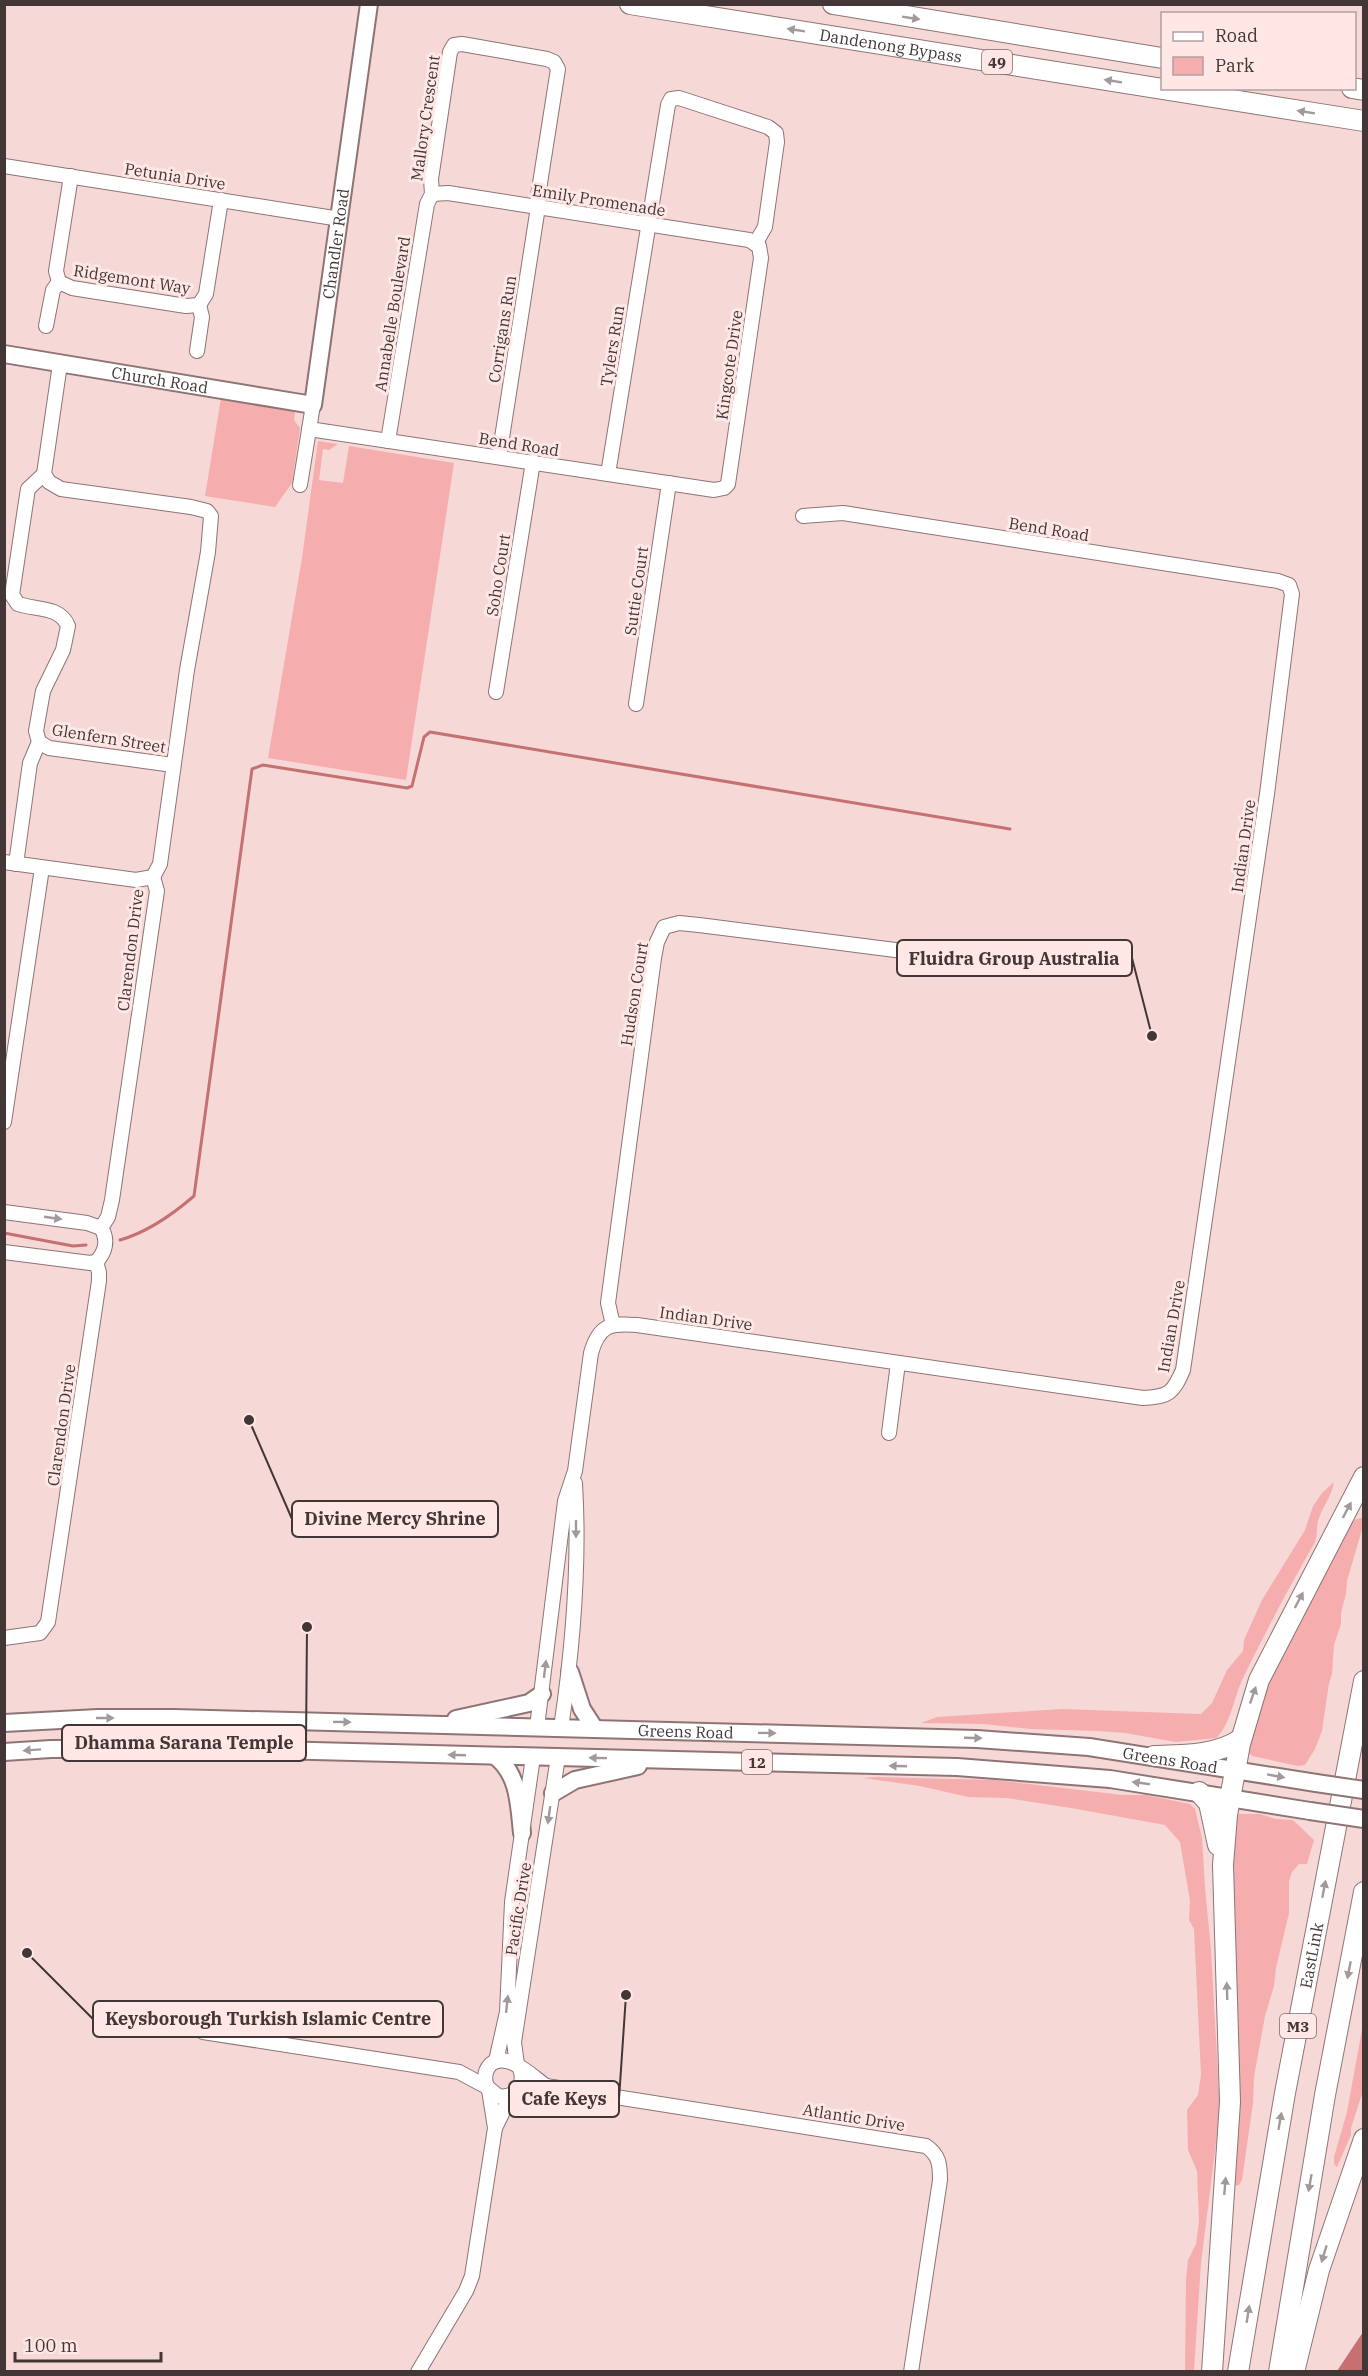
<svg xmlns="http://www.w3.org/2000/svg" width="1368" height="2376" font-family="'IBM Plex Serif',serif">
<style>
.green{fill:#f5aead}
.water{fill:#c57171}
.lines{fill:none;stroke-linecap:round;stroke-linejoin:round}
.stream{stroke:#c57171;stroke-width:3}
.minor-casing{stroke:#8e7474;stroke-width:16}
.major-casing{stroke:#8e7474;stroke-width:20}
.highway-casing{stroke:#8e7474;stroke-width:22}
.minor{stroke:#fff;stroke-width:14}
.major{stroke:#fff;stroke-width:16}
.highway{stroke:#fff;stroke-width:20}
.major-bridge-casing{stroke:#8e7474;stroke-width:20;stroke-linecap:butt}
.major-bridge{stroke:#fff;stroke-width:16}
.oneway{fill:#a09a9a}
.labels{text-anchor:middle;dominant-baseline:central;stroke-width:6;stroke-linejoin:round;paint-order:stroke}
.shield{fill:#ffe7e6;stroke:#7b6b6b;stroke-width:1.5}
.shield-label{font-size:15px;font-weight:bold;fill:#423636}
.street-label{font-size:16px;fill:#423636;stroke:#ffe7e6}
.leader{fill:none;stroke:#423636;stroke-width:2}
.callout-dot{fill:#423636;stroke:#ffe7e6;stroke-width:2}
.callout{fill:#ffe7e6;stroke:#423636;stroke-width:2}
.callout-label{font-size:18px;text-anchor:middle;font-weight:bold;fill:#423636}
</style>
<rect width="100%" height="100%" fill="#f6d8d7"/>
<g class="green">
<path d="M222 392 296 405 294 420 300 428 292 483 275 507 205 496Z"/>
<path d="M318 441 338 444 329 450 323 449 319 480 343 483 349 446 454 463 406 780 268 758 302 558Z"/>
<path d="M1334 1482C1331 1498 1324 1504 1319 1518 1316 1525 1318 1533 1315 1542 1289 1587 1265 1633 1242 1680 1234 1698 1230 1726 1216 1738L1176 1742 1125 1733 1098 1731 1030 1729 984 1724 921 1723 937 1717 1062 1709 1201 1714 1212 1703 1227 1670 1243 1651 1244 1640 1262 1600 1305 1530 1313 1506 1322 1493Z"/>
<path d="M1362 1518 1363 1526 1347 1581 1346 1594 1341 1613V1624L1334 1645 1332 1674 1329 1683 1322 1731 1315 1749 1305 1765 1298 1766 1252 1756 1248 1752 1251 1709 1349 1525 1356 1519Z"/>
<path d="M877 1777 994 1780 1123 1795H1146L1190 1804 1195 1809 1202 1838 1205 1888 1211 1950 1220 2111 1201 2263 1194 2371H1185L1186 2280 1188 2260 1196 2244 1199 2221 1197 2171 1188 2150 1187 2110 1198 2095 1201 2075 1194 1929 1189 1920 1190 1901 1180 1842 1165 1825 1071 1808 1007 1798 968 1797 920 1786 863 1778Z"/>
<path d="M1239 1814H1260L1276 1819 1293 1820 1314 1840 1307 1864H1299L1292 1872 1289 1881V1913L1276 1968 1274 1986 1265 2016 1254 2077 1253 2103 1242 2180 1239 2185 1233 2186 1231 1898 1234 1819Z"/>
<path d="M1363 2024V2091L1351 2128V2135L1337 2167 1334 2164V2157L1347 2112Z"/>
</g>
<path class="water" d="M1363 2332V2371H1337Z"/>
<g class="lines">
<g class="stream">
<path d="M4 1233 73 1246 86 1245"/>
<path d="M120 1240C148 1232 172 1215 194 1196L252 769 263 765 407 788 412 786 424 737 430 732 1010 829"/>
</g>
<g class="minor-casing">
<g id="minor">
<path d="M4 166 340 219"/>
<path d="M59 282 72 288 186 306 199 305"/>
<path d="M59 282 56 271 71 176"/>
<path d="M199 305 206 294 221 200"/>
<path d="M46 326 53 290 59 282"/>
<path d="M197 351 202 317 199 305"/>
<path d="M60 364 44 474 49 482 61 489 191 507 207 511 211 516 208 552 187 670 160 864 153 877"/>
<path d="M309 429 714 490 724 488 728 484 761 258 759 246 749 240 448 193 432 194"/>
<path d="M388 441 427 204 432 194 431 179 450 52 454 45 462 44 547 59 554 62 558 69 538 196V207L499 457"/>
<path d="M44 474 28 489 27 495 12 595 18 604C36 610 60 606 68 626L63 650 43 691 36 731 39 742 49 748 173 765"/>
<path d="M608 474 668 105 671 99 679 98 768 127 776 133 777 142 765 227 755 244"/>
<path d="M300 485 313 405"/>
<path d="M496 692 533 462"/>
<path d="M636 704 669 483"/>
<path d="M4 862 136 880 153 877"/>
<path d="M16 864 30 763 39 742"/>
<path d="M4 1122 42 868"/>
<path d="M4 1212 87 1223 101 1228"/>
<path d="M101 1228 108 1217 112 1200 157 891 153 877"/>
<path d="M4 1252 90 1263 96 1262"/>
<path d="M96 1262C105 1253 109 1240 101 1228"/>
<path d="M613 1325 608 1303 654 958 657 942 664 927 679 923 699 925 903 951 958 950"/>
<path d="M889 1433 898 1363"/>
<path d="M4 1638 40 1633 48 1622 99 1281V1272L96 1262"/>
<path d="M537 1727 565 1501 575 1471 591 1353C599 1325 610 1323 637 1325L1143 1398C1169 1397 1173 1393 1183 1370L1267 794 1292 594 1289 585 1278 581 843 513 803 516"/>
<path d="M561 1728C573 1647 580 1565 575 1483"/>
<path d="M190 2022 203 2032 459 2072 487 2087"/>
<path d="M496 2061 507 2012 512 1902 533 1757"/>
<path d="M517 2065 514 2042 558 1757"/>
<path d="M520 2069C526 2085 515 2099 498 2096L487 2087C484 2079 484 2071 491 2064 507 2051 532 2076 546 2086"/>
<path d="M516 2092 546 2086 926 2146C939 2155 940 2164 940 2180L911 2372"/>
<path d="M495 2128 511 2095"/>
<path d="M418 2372 466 2291 472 2276 495 2128 489 2090"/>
</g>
</g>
<g class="major-casing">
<g id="major">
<path id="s1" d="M4 354 313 405 369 4"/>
<path d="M570 1672 582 1709 595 1729"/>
<path d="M456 1719 520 1705 529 1703 542 1694"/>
<path id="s2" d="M4 1723 98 1718H174L977 1739 1089 1747 1316 1783"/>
<path d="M4 1752 51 1749 191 1748 957 1767 1110 1779 1310 1811"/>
<path d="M495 1756C519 1774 519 1805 522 1833"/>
<path d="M553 1793 575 1780 638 1766"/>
</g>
</g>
<g class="highway-casing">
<g id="highway">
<path id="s3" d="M630 4 1364 121"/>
<path d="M833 4 1162 58"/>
<path d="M1352 88 1364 90"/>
<path d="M1154 1756C1182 1755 1216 1756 1241 1739"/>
<path d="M1199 1792 1209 1803 1218 1845"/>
<path d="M1212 2372 1230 2102 1223 1865 1227 1815 1240 1744 1259 1680 1364 1477"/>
<path id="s4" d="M1238 2372 1285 2093 1364 1681"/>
<path d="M1279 2372 1325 2095 1364 1892"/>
<path d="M1294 2372 1319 2270 1364 2139"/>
</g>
</g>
<use href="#minor" class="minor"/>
<use href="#major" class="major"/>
<use href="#highway" class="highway"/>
<g class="major-bridge-casing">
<g id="major-bridge">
<path d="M1316 1783 1364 1790"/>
<path d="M1310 1811 1364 1819"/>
</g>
</g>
<use href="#major-bridge" class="major-bridge"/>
</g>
<defs><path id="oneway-solid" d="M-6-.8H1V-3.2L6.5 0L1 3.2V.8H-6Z" transform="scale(1.5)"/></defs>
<g class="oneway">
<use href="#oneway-solid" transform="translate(911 18) rotate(9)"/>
<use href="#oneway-solid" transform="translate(796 30) rotate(-171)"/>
<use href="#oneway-solid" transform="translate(1113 81) rotate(-171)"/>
<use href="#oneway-solid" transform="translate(1306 112) rotate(-171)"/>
<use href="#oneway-solid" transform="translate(53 1218) rotate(8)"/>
<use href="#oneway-solid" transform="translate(1347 1510) rotate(-62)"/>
<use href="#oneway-solid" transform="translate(576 1529) rotate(90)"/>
<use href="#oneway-solid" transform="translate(1299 1600) rotate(-62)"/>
<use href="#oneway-solid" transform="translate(545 1669) rotate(-83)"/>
<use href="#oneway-solid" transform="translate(1253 1695) rotate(-71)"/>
<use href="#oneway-solid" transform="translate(105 1718)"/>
<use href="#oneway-solid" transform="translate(342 1722) rotate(1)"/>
<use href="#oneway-solid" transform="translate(767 1733) rotate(1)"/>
<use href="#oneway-solid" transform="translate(973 1738) rotate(2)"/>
<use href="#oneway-solid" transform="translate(32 1750) rotate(176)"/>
<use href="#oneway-solid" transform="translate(457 1755) rotate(-178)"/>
<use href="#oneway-solid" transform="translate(598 1758) rotate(-179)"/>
<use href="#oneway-solid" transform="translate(898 1766) rotate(-178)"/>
<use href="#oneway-solid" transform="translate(1276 1776) rotate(10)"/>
<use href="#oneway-solid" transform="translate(1141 1783) rotate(-172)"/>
<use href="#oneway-solid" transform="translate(549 1815) rotate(98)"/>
<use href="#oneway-solid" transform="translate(1324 1889) rotate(-79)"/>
<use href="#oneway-solid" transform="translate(1349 1970) rotate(101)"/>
<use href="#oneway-solid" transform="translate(1227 1991) rotate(-92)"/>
<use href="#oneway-solid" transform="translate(507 2004) rotate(-84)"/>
<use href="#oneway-solid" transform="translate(1280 2121) rotate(-80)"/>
<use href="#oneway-solid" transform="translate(1310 2183) rotate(100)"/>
<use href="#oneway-solid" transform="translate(1225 2186) rotate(-85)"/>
<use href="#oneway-solid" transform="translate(1324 2254) rotate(107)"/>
<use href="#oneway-solid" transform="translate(1248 2314) rotate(-81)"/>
</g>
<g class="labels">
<g class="shield">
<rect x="982" y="50" width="30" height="24" rx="4.5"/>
<rect x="742" y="1750" width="30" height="24" rx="4.5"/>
<rect x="1280" y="2014" width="36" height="24" rx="4.5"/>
</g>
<g class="shield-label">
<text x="997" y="62">49</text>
<text x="757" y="1762">12</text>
<text x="1298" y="2026">M3</text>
</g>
<g class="street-label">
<text stroke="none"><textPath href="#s3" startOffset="264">Dandenong Bypass</textPath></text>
<text transform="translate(425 118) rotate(-82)">Mallory Crescent</text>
<text transform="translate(175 176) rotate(9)">Petunia Drive</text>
<text transform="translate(599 200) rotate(9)">Emily Promenade</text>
<text stroke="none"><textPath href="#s1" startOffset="476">Chandler Road</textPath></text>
<text transform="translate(132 279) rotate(9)">Ridgemont Way</text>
<text transform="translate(392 314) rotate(-81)">Annabelle Boulevard</text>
<text transform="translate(502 329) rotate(-81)">Corrigans Run</text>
<text transform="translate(612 346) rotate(-81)">Tylers Run</text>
<text transform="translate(729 365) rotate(-82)">Kingcote Drive</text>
<text stroke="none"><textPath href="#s1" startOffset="158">Church Road</textPath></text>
<text transform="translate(519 444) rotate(9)">Bend Road</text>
<text transform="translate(1049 529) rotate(9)">Bend Road</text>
<text transform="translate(498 575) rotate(-81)">Soho Court</text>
<text transform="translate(636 591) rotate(-82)">Suttie Court</text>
<text transform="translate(109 738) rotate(9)">Glenfern Street</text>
<text transform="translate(1243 846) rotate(-82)">Indian Drive</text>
<text transform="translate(130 950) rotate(-83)">Clarendon Drive</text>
<text transform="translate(634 994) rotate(-81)">Hudson Court</text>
<text transform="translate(706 1318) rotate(8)">Indian Drive</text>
<text transform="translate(1171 1326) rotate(-80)">Indian Drive</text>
<text transform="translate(61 1425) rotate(-82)">Clarendon Drive</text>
<text stroke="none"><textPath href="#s2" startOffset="682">Greens Road</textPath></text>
<text stroke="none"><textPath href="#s2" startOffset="1168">Greens Road</textPath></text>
<text transform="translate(518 1909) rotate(-81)">Pacific Drive</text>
<text stroke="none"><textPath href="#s4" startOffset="423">EastLink</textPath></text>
<text transform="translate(854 2117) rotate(9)">Atlantic Drive</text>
</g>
</g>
<path class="leader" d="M1152 1036L1132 958M249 1420L292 1519M307 1627L306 1743M27 1953L93 2019M626 1995L619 2099"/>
<g class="callout-dot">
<circle cx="1152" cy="1036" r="6"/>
<circle cx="249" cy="1420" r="6"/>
<circle cx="307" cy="1627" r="6"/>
<circle cx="27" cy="1953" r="6"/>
<circle cx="626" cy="1995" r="6"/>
</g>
<g class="callout">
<rect x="897" y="940" width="235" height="36" rx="6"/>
<rect x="292" y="1501" width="206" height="36" rx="6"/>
<rect x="62" y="1725" width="244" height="36" rx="6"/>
<rect x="93" y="2001" width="350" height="36" rx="6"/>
<rect x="509" y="2081" width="110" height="36" rx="6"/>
</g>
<g class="callout-label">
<text x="1014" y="965">Fluidra Group Australia</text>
<text x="395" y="1525">Divine Mercy Shrine</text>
<text x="184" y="1749">Dhamma Sarana Temple</text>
<text x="268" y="2025">Keysborough Turkish Islamic Centre</text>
<text x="564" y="2105">Cafe Keys</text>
</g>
<rect width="1368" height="2376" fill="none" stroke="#423636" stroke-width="12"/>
<rect x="1161" y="12" width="195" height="78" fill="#ffe7e6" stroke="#b3a0a0" stroke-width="1.5"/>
<rect x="1173" y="32" width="30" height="9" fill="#ffffff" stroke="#b3a0a0" stroke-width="1.5"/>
<text x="1215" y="42" font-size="18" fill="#423636">Road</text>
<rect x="1173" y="57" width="30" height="18" fill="#f5aead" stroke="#b3a0a0" stroke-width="1.5"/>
<text x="1215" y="72" font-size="18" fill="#423636">Park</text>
<path d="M15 2352v9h146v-9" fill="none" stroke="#423636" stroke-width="3"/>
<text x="24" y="2352" font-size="18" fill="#423636" stroke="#ffe7e6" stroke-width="4.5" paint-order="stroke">100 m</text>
</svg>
